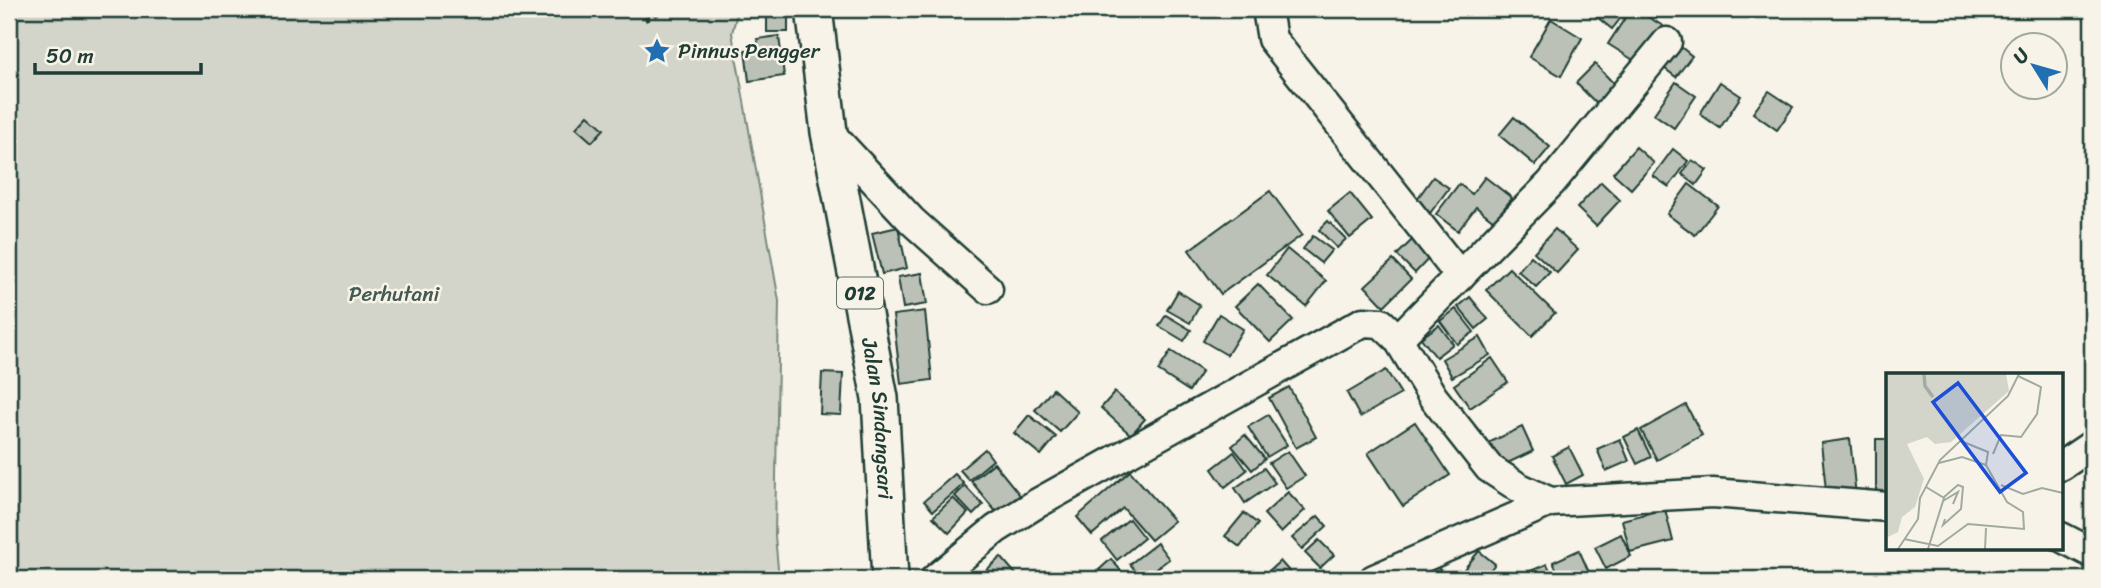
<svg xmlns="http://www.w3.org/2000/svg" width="2101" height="588" font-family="Sriracha,sans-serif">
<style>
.green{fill:#d3d5ca;stroke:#79897f;stroke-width:2}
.building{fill:#bbc1b6;stroke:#1f3d34;stroke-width:2}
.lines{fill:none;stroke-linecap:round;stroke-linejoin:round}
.minor-casing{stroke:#1f3d34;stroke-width:33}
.major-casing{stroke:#1f3d34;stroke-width:40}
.path{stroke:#1f3d34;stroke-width:4.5;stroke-dasharray:5 5;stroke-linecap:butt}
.minor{stroke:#f7f3e8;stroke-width:28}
.major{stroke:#f7f3e8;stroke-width:35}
.labels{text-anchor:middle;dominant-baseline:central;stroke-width:5;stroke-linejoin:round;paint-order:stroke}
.shield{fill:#f7f3e8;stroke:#60746a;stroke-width:2}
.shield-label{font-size:19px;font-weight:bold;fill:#1f3d34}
.poi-label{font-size:21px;fill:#1f3d34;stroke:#f7f3e8;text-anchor:start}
.park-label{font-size:21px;fill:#435b52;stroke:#f7f3e8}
.street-label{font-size:21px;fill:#1f3d34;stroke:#f7f3e8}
.inset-river{fill:none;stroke:#a4ada3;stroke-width:3.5}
.inset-road{fill:none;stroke:#a1aaa0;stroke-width:2}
.view{fill:#1d4ed8;fill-opacity:0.15;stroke:#1d4ed8;stroke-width:3.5}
.inset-edge{fill:none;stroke:#1f3d34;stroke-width:3.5}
</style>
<rect width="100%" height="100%" fill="#f7f3e8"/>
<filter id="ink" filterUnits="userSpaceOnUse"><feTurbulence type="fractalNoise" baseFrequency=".0143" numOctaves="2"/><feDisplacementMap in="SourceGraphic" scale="14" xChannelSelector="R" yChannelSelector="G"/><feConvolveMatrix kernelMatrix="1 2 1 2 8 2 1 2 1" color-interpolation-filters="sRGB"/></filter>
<g filter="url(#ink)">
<path class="green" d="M9 9H738L732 33 779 301 775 536 779 579H9Z"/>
<g class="building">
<rect x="767" y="9" width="21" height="23"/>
<path d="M1587 9H1628L1612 29Z"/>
<path d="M1631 9H1635L1663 26 1638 63 1608 44Z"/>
<path d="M1551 19 1582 38 1561 76 1529 57Z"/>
<path d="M779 36 784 76 749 81 745 50 759 48 757 39Z"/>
<path d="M1676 43 1692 56 1676 77 1660 65Z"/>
<path d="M1595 64 1618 88 1599 106 1576 83Z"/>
<path d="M1676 82 1696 96 1674 128 1654 114Z"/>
<path d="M1720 82 1741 96 1720 128 1700 114Z"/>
<path d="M1769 91 1793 107 1777 130 1753 113Z"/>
<path d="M588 115 604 129 592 142 576 128Z"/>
<path d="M1514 117 1550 147 1535 165 1499 135Z"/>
<path d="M1636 147 1654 163 1631 189 1613 173Z"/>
<path d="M1673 149 1688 161 1669 187 1653 176Z"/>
<path d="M1692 160 1707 170 1696 185 1682 174Z"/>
<path d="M1433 177 1449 188 1427 217 1412 206Z"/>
<path d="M1485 177 1512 198 1494 221 1476 207 1458 231 1436 214 1459 184 1472 194Z"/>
<path d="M1601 182 1620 200 1596 226 1577 208Z"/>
<path d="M1689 184 1718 206 1695 235 1667 214Z"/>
<path d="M1270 191 1302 235 1221 294 1189 250Z"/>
<path d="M1350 193 1372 220 1350 238 1328 211Z"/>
<path d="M1328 221 1346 239 1337 248 1319 230Z"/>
<path d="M898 227 907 268 882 274 872 233Z"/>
<path d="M1555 229 1578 250 1557 273 1534 252Z"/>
<path d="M1313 236 1332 250 1321 263 1303 249Z"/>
<path d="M1413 239 1431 256 1415 273 1397 255Z"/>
<path d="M1287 249 1326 281 1306 306 1267 275Z"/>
<path d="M1531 256 1550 272 1536 287 1518 271Z"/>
<path d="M1393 260 1411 279 1384 306 1365 286Z"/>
<path d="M1509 268 1555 313 1532 336 1486 290Z"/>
<path d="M922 273 927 304 903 308 898 277Z"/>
<path d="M1258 284 1293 320 1270 342 1235 306Z"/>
<path d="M1178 291 1200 305 1190 323 1167 310Z"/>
<path d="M1470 297 1488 319 1476 329 1458 307Z"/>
<path d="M1456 309 1474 332 1457 344 1440 321Z"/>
<path d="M925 311 932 380 901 384 893 315Z"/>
<path d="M1219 314 1243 329 1227 355 1203 341Z"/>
<path d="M1166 315 1191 330 1184 341 1159 326Z"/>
<path d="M1439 325 1453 344 1436 357 1421 338Z"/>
<path d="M1480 337 1490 355 1452 377 1442 359Z"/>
<path d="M1171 351 1202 371 1189 391 1158 371Z"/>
<path d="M1492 358 1508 382 1470 408 1454 385Z"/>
<path d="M1386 370 1401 394 1360 417 1347 393Z"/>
<path d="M822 373 843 374 841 415 820 414Z"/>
<path d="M1289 387 1316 437 1296 448 1269 398Z"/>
<path d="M1053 389 1078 412 1060 432 1035 410Z"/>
<path d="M1115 392 1145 419 1131 435 1101 408Z"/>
<path d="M1686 405 1702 435 1657 460 1641 430Z"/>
<path d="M1029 415 1056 437 1041 455 1014 433Z"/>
<path d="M1268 415 1287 445 1267 457 1248 427Z"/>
<path d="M1415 422 1450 475 1403 506 1368 453Z"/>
<path d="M1522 427 1533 451 1497 468 1486 444Z"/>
<path d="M1638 430 1651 457 1637 464 1624 437Z"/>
<path d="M1245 435 1265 459 1252 470 1232 446Z"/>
<path d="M1620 439 1629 461 1606 471 1597 449Z"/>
<path d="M1850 439 1856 496 1827 499 1821 443Z"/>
<rect x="1876" y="439" width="12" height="53"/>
<path d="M1569 447 1583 475 1566 484 1552 456Z"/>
<path d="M985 449 993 460 969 480 960 470Z"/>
<path d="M1288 451 1305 476 1286 488 1269 463Z"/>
<path d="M1234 452 1247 470 1225 487 1212 469Z"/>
<path d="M994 463 1020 495 997 513 971 481Z"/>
<path d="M1264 468 1275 483 1245 503 1235 488Z"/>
<path d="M1130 471 1174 521 1151 540 1123 508 1092 535 1077 517Z"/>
<path d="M955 474 964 484 933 511 924 501Z"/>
<path d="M965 486 983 505 973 515 955 496Z"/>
<path d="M1288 492 1305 510 1281 533 1264 514Z"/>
<path d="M953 498 968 513 949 533 933 517Z"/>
<path d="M1665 509 1673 541 1630 552 1622 520Z"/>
<path d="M1244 513 1258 524 1240 547 1225 536Z"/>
<path d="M1318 516 1327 526 1302 549 1292 538Z"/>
<path d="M1129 519 1144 538 1117 560 1102 541Z"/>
<path d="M1621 534 1631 556 1606 569 1595 547Z"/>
<path d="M1319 540 1334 555 1320 568 1305 553Z"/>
<path d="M1157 543 1169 559 1142 579 1130 564Z"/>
<path d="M1579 550 1591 577 1586 579H1561L1553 562Z"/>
<path d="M1479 551 1495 564 1483 579H1456Z"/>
<path d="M1001 557 1020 579H976Z"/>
<path d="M1111 559 1128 579H1089Z"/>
<path d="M1280 561 1296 579H1260Z"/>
<path d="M1547 564 1554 579H1531L1528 572Z"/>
<path d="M1436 566 1449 579H1422Z"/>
</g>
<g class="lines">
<g class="minor-casing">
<g id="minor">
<path d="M1267 9 1272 39 1460 276"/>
<path d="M829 132 912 221 988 289"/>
<path d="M1398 339 1551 183 1667 42"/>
<path d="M2061 466 2092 445"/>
<path d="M2061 537 2092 553"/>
<path d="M935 579 996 529 1036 504 1363 322 1381 323 1398 339 1433 397 1489 468 1518 487 1550 502 1713 493 1888 507"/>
<path d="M1374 579 1550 502"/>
</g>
</g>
<g class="major-casing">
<g id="major">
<path id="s1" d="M814 9 829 132 880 398 890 579"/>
</g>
</g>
<path class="path" d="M645 20 668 9"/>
<use href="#minor" class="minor"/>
<use href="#major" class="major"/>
</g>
</g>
<defs>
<g id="sight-bare" transform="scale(2.1)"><path d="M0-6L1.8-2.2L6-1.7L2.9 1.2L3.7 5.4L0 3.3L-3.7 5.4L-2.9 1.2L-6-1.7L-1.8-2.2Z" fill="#1f6fb2" stroke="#f7f3e8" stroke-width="2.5" paint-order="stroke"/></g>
</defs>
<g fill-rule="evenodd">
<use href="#sight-bare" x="657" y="51"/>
</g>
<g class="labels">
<rect class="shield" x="837" y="277.5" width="46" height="31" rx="5"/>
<g class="shield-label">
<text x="860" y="293">012</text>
</g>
<g class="poi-label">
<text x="678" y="51">Pinnus Pengger</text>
</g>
<g class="park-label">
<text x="394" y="294">Perhutani</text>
</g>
<g class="street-label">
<text stroke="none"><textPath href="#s1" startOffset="415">Jalan Sindangsari</textPath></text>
</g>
</g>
<g transform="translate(1886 373)">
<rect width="177" height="177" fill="#f7f3e8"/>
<path d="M0 1H120L123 18 65 69 49 71 41 64 21 71 38 106 29 134 16 144 12 159 0 165Z" fill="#d3d5ca"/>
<path class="inset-river" d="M38 1 39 13 47 24"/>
<path class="inset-road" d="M107 81 115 62 135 64 151 41 155 14 132 3M53 90 76 84 100 92M115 112 137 121 156 115 177 120M40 114 58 125 42 176M58 124 72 112 77 114 75 136 57 152 59 146M57 128 72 119 67 131M18 166 52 173 82 151 138 156 137 139 121 129 100 92 102 79 75 68M12 176 32 146 34 125 54 87 122 23 133 1M99 176 100 155"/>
<path class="view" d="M72 10 140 100 114 119 47 29Z"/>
<rect width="177" height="177" class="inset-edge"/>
</g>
<rect width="2101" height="588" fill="none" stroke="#f7f3e8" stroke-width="35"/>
<rect x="18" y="18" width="2066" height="553" fill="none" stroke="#1f3d34" stroke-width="2.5" filter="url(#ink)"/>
<g transform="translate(2034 66) rotate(307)"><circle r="33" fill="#f7f3e8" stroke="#a1aaa0" stroke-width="2"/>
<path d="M0-5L12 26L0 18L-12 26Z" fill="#1f6fb2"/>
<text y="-10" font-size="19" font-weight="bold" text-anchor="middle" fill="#1f3d34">U</text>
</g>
<path d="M35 63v10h166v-10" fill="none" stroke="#1f3d34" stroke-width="3.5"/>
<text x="46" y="63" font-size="21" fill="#1f3d34" stroke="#f7f3e8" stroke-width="5" paint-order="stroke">50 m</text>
</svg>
